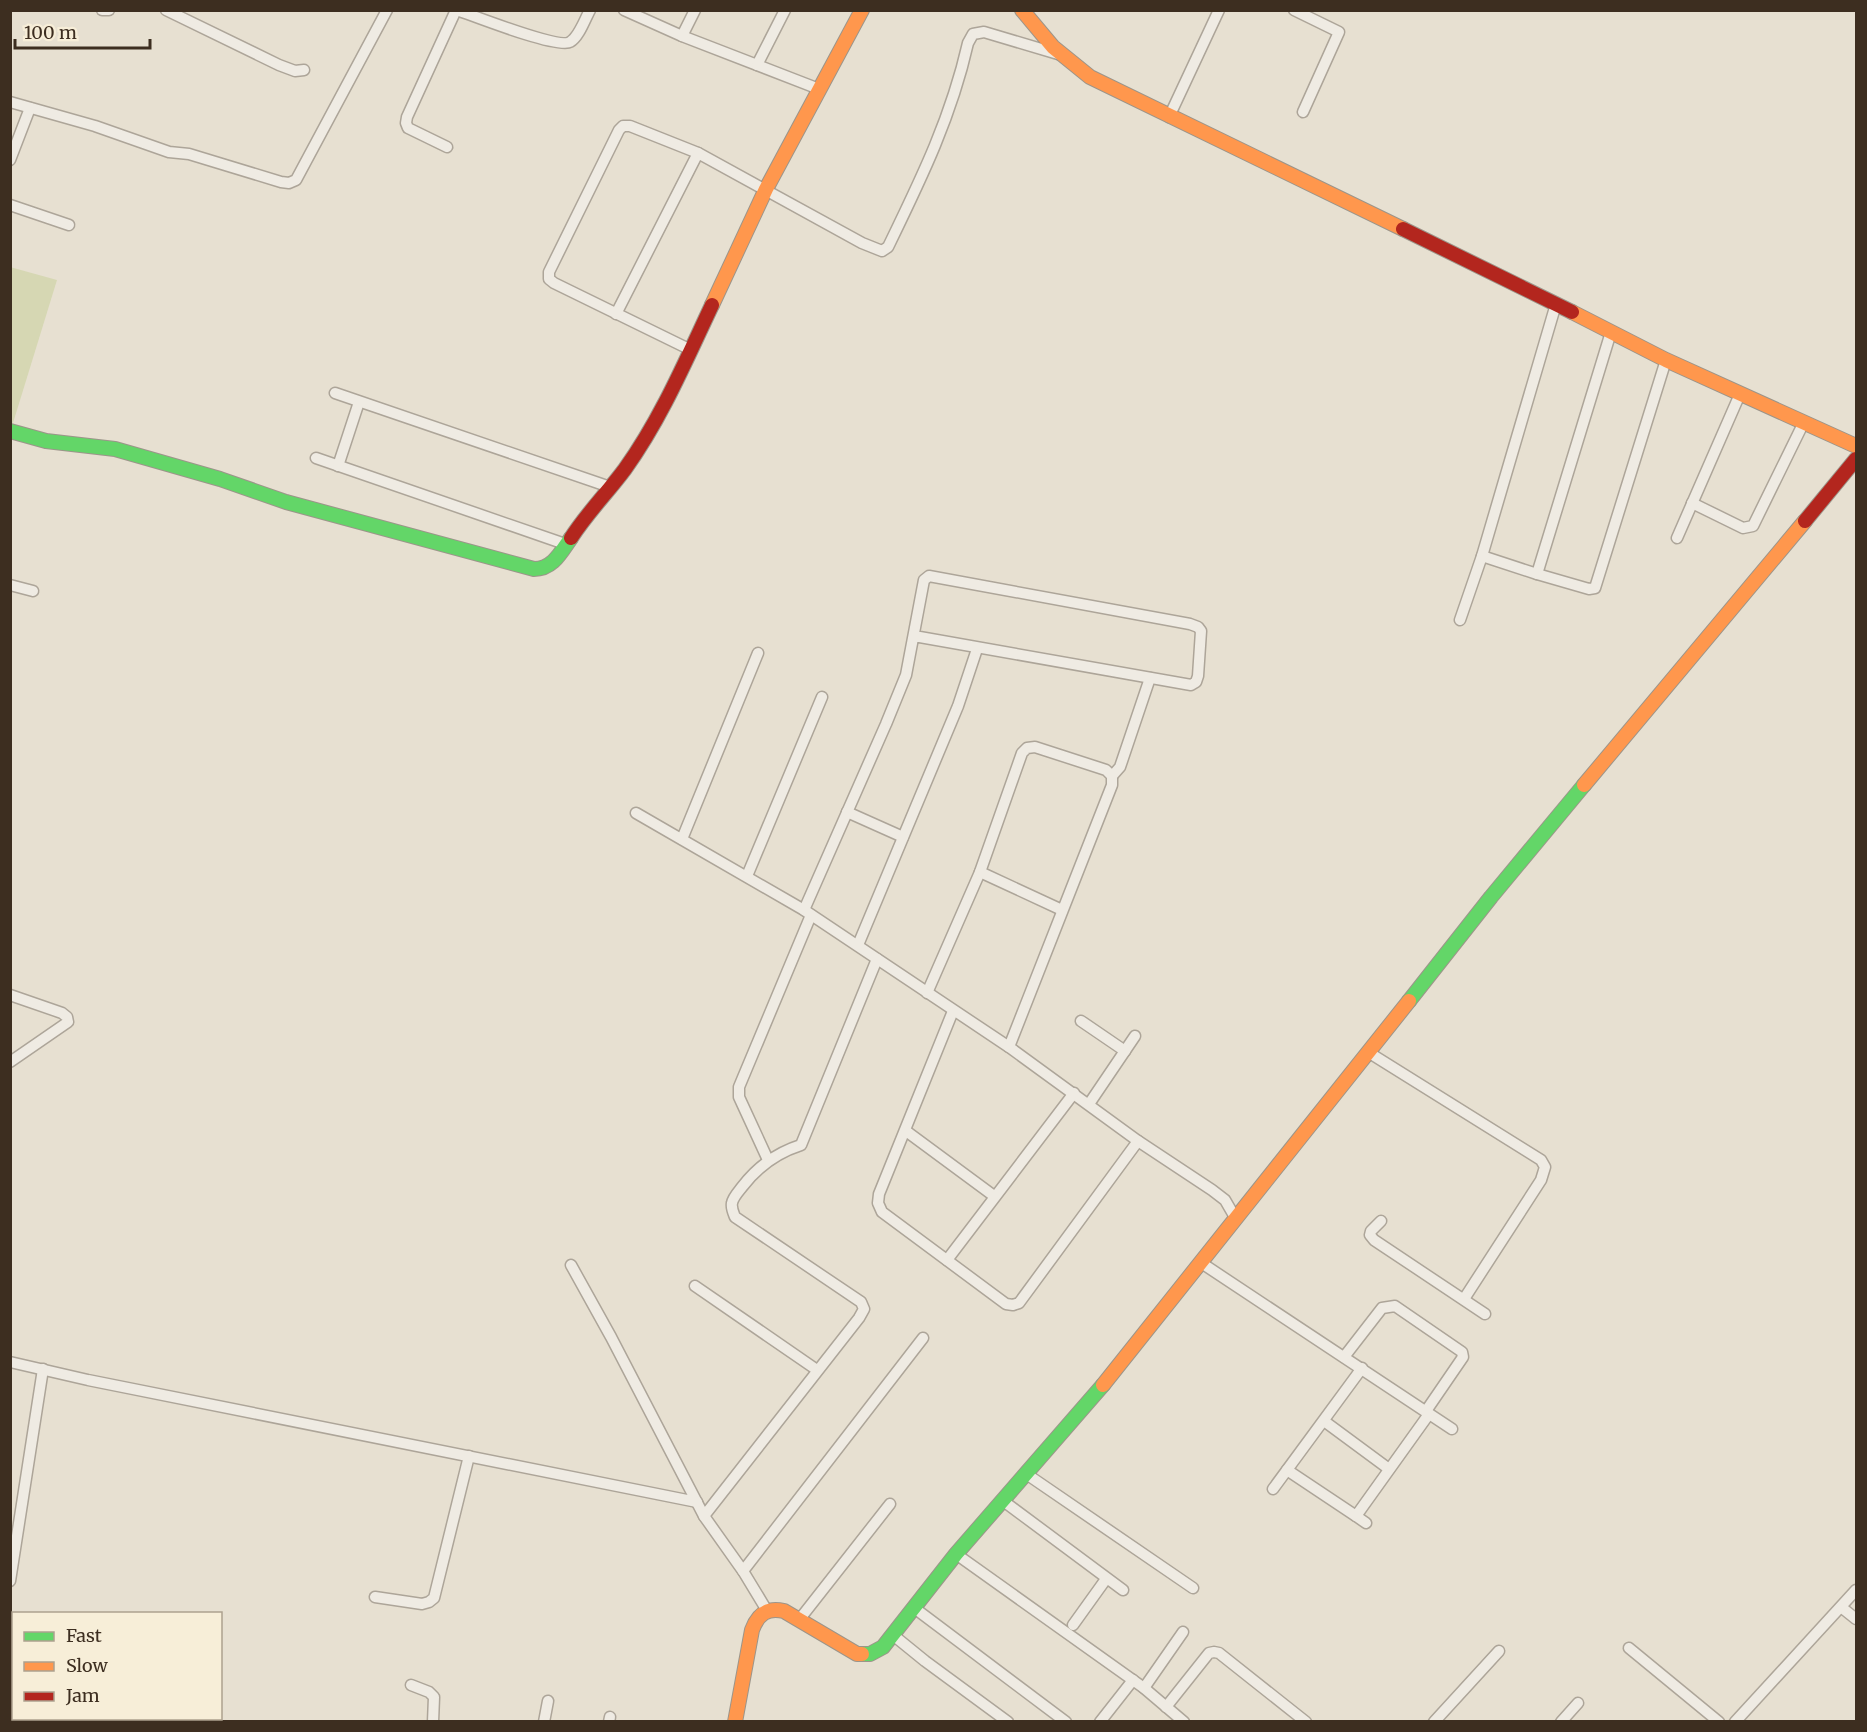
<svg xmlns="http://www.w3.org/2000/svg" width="1867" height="1732" font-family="Merriweather,serif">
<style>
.green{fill:#d6d7b3}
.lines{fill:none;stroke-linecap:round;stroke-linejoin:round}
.street-casing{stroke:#ada599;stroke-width:13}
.fast-casing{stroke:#9c958a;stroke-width:16}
.slow-casing{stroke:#9c958a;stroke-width:16}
.jam-casing{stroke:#9c958a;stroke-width:16}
.street{stroke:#efebe3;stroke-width:10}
.fast{stroke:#63d668;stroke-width:14}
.slow{stroke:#ff974d;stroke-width:14}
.jam{stroke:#b3261e;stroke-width:14}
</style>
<rect width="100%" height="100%" fill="#e7e0d1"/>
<path class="green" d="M10 267 57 280 13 423 10 422Z"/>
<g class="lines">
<g class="street-casing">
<g id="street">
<path d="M102 10H109"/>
<path d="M166 10 279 65 295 71 304 70"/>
<path d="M457 10C474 16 558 49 570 42 579 37 585 19 590 10"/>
<path d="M624 10 682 36 819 89"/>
<path d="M1294 10 1339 32 1303 112"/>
<path d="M682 36 695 10"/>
<path d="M757 65 785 10"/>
<path d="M10 102 95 126 169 152 189 154 281 182 289 183 296 180 387 10"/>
<path d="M1169 117 1219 10"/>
<path d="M447 147 408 128 406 123 407 117 456 10"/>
<path d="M10 160 30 108"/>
<path d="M10 205 69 225"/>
<path d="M616 314 698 153"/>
<path d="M691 350 554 283 549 279V272L619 130 623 126H630L698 153 862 243 882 251 888 247C921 179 951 118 968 43L973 34 984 32 1058 54"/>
<path d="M335 393 610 487"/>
<path d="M316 458 565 544"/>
<path d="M338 466 359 402"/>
<path d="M1692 503 1743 528 1753 526 1804 422"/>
<path d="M1677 538 1740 394"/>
<path d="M1482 556 1537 574 1589 589 1595 588 1666 360"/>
<path d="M1537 574 1611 332"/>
<path d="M10 585 33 591"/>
<path d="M1460 620 1482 556 1556 304"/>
<path d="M1112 776 1120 767 1150 678"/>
<path d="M847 812 903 837"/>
<path d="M636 813 804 910 1009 1047 1138 1141 1212 1190 1225 1200 1236 1219"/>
<path d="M682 839 758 653"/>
<path d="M980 872 1062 910"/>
<path d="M747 876 822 697"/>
<path d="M804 910 886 724 906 675 924 580 929 576 1190 624 1198 627 1201 631 1198 676 1196 682 1191 685 914 636"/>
<path d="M858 945 958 706 977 649"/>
<path d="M927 993 980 872 1022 753 1027 748 1035 747 1106 770 1112 776V785L1009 1047"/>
<path d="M10 995 62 1013 67 1017 68 1022 10 1062"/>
<path d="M953 1011 879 1194 878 1203 882 1212 1006 1304 1013 1305 1019 1303 1138 1141"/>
<path d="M1081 1021 1125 1051"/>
<path d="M1368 1052 1541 1160 1545 1167 1541 1180 1464 1299"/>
<path d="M1089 1104 1135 1036"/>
<path d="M906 1131 994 1196"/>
<path d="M768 1160 739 1097V1087L811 915"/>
<path d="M1381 1221 1371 1231 1370 1235 1374 1240 1485 1314"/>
<path d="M947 1260 1074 1093"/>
<path d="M1200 1262 1452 1429"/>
<path d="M571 1265 611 1337 704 1516 743 1571 766 1609"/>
<path d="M695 1286 817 1370"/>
<path d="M1344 1357 1382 1308 1395 1306 1462 1352 1463 1357 1426 1411"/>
<path d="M10 1362 88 1380 697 1502"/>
<path d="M1324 1421 1389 1469"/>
<path d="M1287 1470 1356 1516"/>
<path d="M1025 1473 1193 1588"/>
<path d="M1273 1489 1362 1368"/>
<path d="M1002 1500 1123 1590"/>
<path d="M704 1516 859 1318 864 1309 861 1302 735 1217C733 1212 731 1208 732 1203 733 1197 739 1191 742 1187 758 1166 776 1153 801 1145L877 959"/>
<path d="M1366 1523 1356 1516 1429 1414"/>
<path d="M956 1554 1144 1688 1184 1722"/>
<path d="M743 1571 923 1338"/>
<path d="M10 1581 43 1369"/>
<path d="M375 1597 422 1604 429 1602 434 1598 469 1456"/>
<path d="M913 1607 1066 1722"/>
<path d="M1841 1607 1856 1619"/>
<path d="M799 1620 890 1504"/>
<path d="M1073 1625 1106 1579"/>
<path d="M893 1635 925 1661 1008 1722"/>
<path d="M1629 1648 1719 1722"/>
<path d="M411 1685 429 1692 434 1697 433 1722"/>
<path d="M1144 1688 1183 1632"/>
<path d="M1166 1707 1209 1653 1214 1652 1219 1653 1306 1722"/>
<path d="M544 1722 548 1701"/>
<path d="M609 1722 610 1717"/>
<path d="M1100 1722 1133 1680"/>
<path d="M1434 1722 1499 1651"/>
<path d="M1561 1722 1578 1703"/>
<path d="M1735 1722 1856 1590"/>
</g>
</g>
<g class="fast-casing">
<g id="fast">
<path d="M10 431 46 441 115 449 220 479 286 502 534 569C553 569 561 552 571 538"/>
<path d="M1409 1001 1491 897 1584 785"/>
<path d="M862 1654H870L883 1647 956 1554 1103 1385"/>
</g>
</g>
<g class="slow-casing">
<g id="slow">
<path d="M1022 10 1053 47 1090 77 1403 229"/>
<path d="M712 305 766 189 862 10"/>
<path d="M1572 312 1666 360 1856 446"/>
<path d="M1584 785 1805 521"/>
<path d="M1103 1385 1409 1001"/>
<path d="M735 1722 752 1630C758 1614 767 1607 784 1611L857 1654H862"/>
</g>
</g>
<g class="jam-casing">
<g id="jam">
<path d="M1403 229 1572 312"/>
<path d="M1805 521 1856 459"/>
<path d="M571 538C587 513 608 492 625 469 661 419 686 360 712 305"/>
</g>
</g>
<use href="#street" class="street"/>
<use href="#fast" class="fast"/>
<use href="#slow" class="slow"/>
<use href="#jam" class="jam"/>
</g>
<rect width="1867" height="1732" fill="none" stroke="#3d2e20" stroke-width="24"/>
<rect x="12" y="1612" width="210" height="108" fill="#f7eed8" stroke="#ada18e" stroke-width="1.5"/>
<rect x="24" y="1632" width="30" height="9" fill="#63d668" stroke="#ada18e" stroke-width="1.5"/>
<text x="66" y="1642" font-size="18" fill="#3d2e20">Fast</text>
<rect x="24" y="1662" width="30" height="9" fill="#ff974d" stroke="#ada18e" stroke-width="1.5"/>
<text x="66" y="1672" font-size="18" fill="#3d2e20">Slow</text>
<rect x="24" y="1692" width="30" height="9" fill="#b3261e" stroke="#ada18e" stroke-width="1.5"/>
<text x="66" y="1702" font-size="18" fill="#3d2e20">Jam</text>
<path d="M15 39v9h135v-9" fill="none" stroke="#3d2e20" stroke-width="3"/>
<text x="24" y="39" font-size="18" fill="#3d2e20" stroke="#f7eed8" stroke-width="4.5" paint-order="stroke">100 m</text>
</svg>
